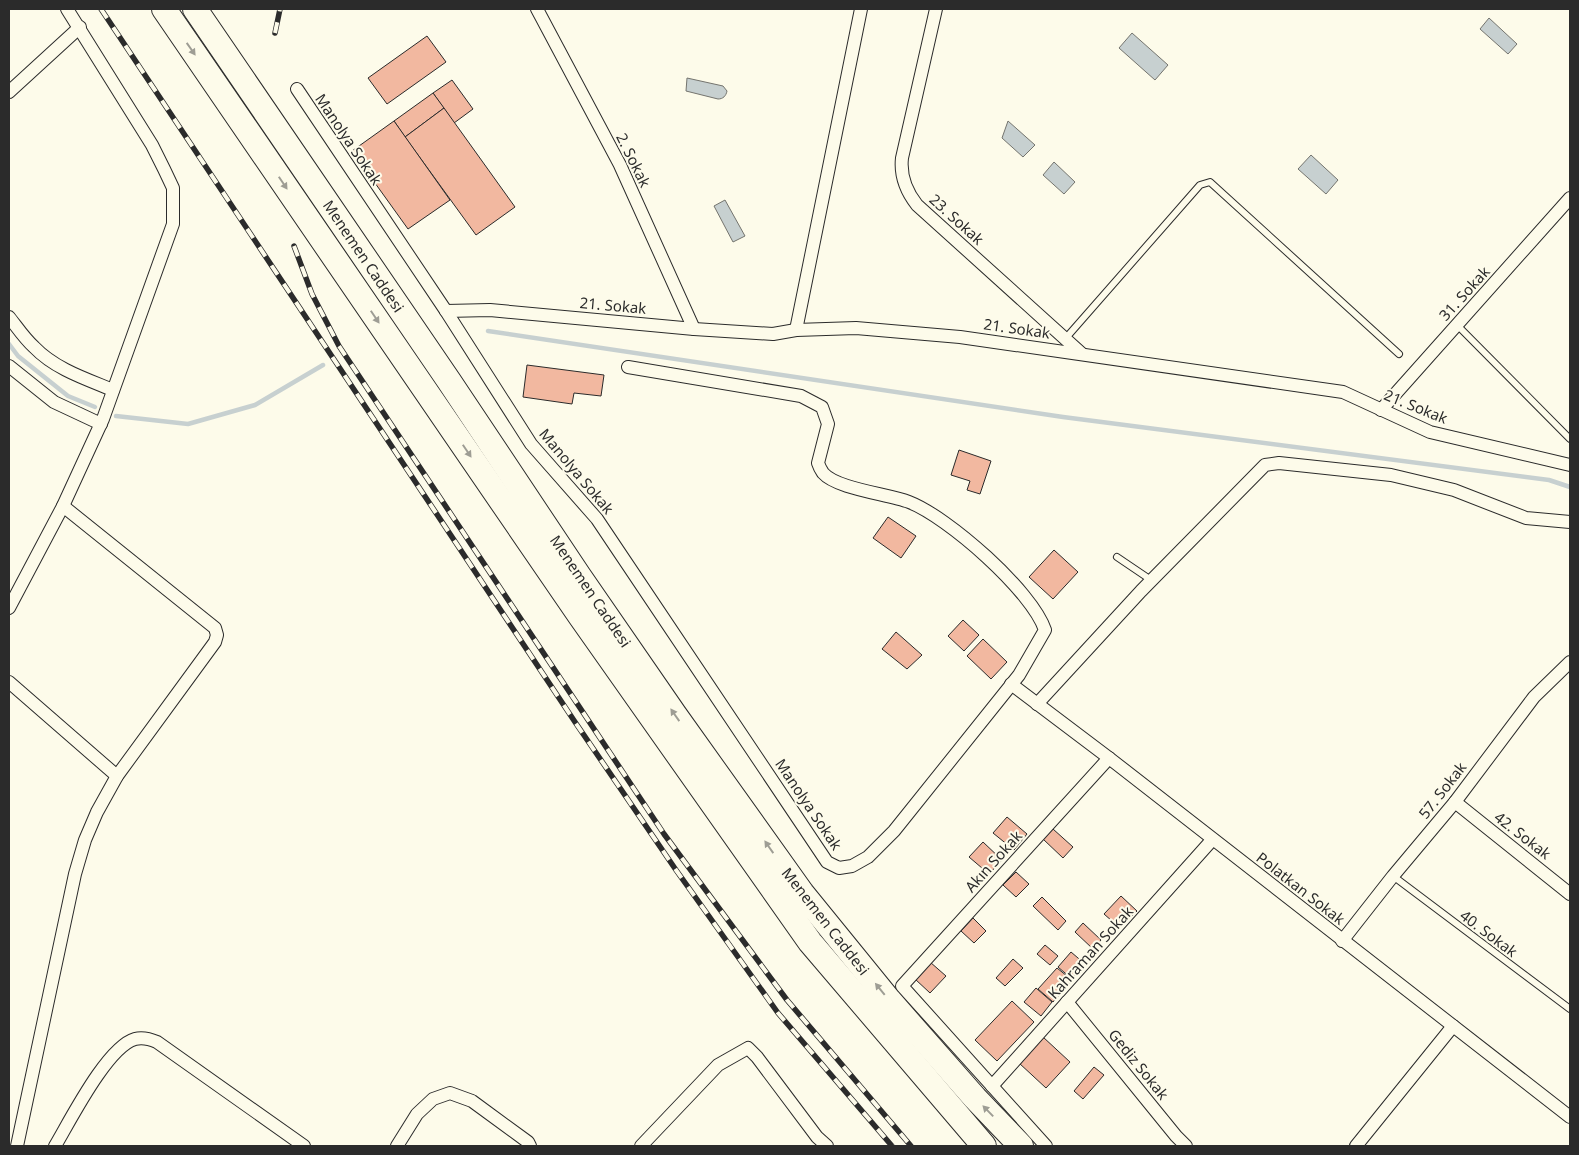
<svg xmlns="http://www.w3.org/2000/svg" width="1579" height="1155" font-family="'Noto Sans',sans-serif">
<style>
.water{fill:#c7d0d0;stroke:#74746e}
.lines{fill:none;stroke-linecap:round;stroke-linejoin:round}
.stream{stroke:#c7d0d0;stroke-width:4.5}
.building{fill:#f2b8a0;stroke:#2b2b2b}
.lane-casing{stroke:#2b2b2b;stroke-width:8}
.street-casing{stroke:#2b2b2b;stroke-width:14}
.highway-casing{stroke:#2b2b2b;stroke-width:26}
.lane{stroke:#fdfbea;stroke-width:6}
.street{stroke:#fdfbea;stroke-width:12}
.highway{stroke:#fdfbea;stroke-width:24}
.rail-casing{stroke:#2b2b2b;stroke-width:5.5}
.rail{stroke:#fdfbea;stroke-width:4;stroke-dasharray:11;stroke-linecap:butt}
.oneway{fill:#9e9d94}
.labels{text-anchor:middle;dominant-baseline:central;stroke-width:4;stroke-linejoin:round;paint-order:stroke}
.street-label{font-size:15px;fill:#2b2b2b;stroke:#fdfbea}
</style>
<rect width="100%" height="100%" fill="#fdfbea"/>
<g class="water">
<path d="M1489 18 1517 44 1508 54 1480 29Z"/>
<path d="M1132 33 1168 65 1155 80 1119 48Z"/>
<path d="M687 78 723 86 727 91C726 96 723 99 718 99L686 91Z"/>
<path d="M1008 121 1035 145 1023 157 1002 138Z"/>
<path d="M1311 155 1338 180 1326 194 1298 169Z"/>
<path d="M1054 162 1075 182 1064 194 1043 175Z"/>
<path d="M725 200 745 236 733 242 714 206Z"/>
</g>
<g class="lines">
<g class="stream">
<path d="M488 331 1063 417 1549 480 1570 487"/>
<path d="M9 344 18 356 68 396 95 407"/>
<path d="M116 416 188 424 255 405 323 365"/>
</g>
</g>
<g class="building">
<path d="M427 36 446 62 387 104 368 78Z"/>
<path d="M452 80 473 109 454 123 433 93Z"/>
<path d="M433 93 444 108 405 137 394 121Z"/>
<path d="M444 108 515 207 476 235 405 137Z"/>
<path d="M394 121 450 200 408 229 352 151Z"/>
<path d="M527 365 604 375 601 396 574 393 572 404 523 397Z"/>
<path d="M959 450 991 461 980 494 967 490 970 481 951 475Z"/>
<path d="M888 517 916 536 901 558 873 538Z"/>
<path d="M1054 550 1078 572 1053 599 1029 577Z"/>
<path d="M963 620 979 635 964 651 948 636Z"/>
<path d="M896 632 922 655 907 669 882 649Z"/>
<path d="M983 639 1007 662 991 679 967 656Z"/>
<path d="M1007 817 1027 834 1014 850 993 833Z"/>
<path d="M1053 829 1073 847 1063 858 1043 839Z"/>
<path d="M983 842 1002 860 989 874 969 857Z"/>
<path d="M1016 872 1029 884 1016 897 1003 885Z"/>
<path d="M1121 896 1137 911 1120 928 1104 914Z"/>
<path d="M1042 897 1066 921 1058 930 1033 906Z"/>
<path d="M973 918 986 931 974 943 961 931Z"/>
<path d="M1083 923 1101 940 1093 949 1075 932Z"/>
<path d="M1045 945 1058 956 1050 965 1037 954Z"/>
<path d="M1071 952 1085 964 1072 979 1058 967Z"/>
<path d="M1013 959 1023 968 1005 986 996 978Z"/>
<path d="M930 962 946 976 930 993 915 979Z"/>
<path d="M1057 968 1072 980 1053 1002 1038 989Z"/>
<path d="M1036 988 1052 1002 1041 1016 1024 1002Z"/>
<path d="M1012 1001 1034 1022 997 1061 975 1040Z"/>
<path d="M1043 1037 1070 1062 1046 1088 1019 1063Z"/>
<path d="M1094 1067 1104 1075 1083 1099 1074 1091Z"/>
</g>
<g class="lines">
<g class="lane-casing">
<g id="lane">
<path d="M1457 325 1570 439"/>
<path d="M1065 339 1200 185 1210 182 1399 354"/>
<path d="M1117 557 1151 580"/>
<path d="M1393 876 1570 1009"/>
</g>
</g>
<g class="street-casing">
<g id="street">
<path d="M537 9 620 165 694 329"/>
<path d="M936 9 902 158C900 176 906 191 917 205L1082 354"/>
<path d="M297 89 446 311 531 444 597 519 827 862 839 868 852 866 868 857 894 831 1019 675 1045 630C1032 591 948 517 909 502 888 494 837 489 823 473 821 470 819 466 818 463L828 424 822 407 801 396 628 367"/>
<path d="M9 92 80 27"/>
<path d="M446 311 490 310 694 329 773 334 796 330 856 328 960 337 1343 392 1430 432 1570 465"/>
<path d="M9 317C17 327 24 338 34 347 55 369 86 379 113 390"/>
<path d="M796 330 861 9"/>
<path d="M9 366 54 402 101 424"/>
<path d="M1381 410 1570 198"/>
<path d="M9 608 63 506 103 419 173 224V188L164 169 152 145 67 9"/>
<path d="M9 682 117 776"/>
<path d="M1011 684 1109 758 1570 1117"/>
<path d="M1037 704 1141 591 1265 465 1279 463 1391 475 1454 490 1526 518 1570 522"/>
<path d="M1455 802 1570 894"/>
<path d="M1342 941 1393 876 1455 802 1534 697 1570 662"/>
<path d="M1067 1002 1176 1136 1186 1146"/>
<path d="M992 1086 1212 840"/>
<path d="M17 1146 75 874 85 840 97 812 117 776 215 642 217 635 215 628 63 506"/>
<path d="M55 1146C70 1121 107 1047 135 1039 142 1037 150 1039 157 1042L304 1146"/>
<path d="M397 1146 417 1114 433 1099 450 1093 472 1101 528 1142 530 1146"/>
<path d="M641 1146 718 1065 748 1048 757 1057 817 1137 827 1146"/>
<path d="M1046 1146 902 986 1109 758"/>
<path d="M1356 1146 1453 1026"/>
</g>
</g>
<g class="highway-casing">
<g id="highway">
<path d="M164 9 580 616 810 942 984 1146"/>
<path d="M195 9 449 381 579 576 675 715 802 893 889 1000 975 1098 1021 1146"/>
</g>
</g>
<use href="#lane" class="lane"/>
<use href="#street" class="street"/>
<use href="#highway" class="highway"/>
<g class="rail-casing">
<g id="rail">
<path d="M101 9 575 722 676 870 778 1013 892 1146"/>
<path d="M275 33 280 9"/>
<path d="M294 246 312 294 339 346 664 834 787 1000 911 1146"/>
</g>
</g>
<use href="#rail" class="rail"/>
</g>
<defs><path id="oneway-solid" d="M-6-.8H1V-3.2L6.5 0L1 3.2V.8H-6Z" transform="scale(1.25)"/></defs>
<g class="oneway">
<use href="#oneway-solid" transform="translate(191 49) rotate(55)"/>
<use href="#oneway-solid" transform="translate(283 183) rotate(56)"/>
<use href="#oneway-solid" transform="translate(375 317) rotate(56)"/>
<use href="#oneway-solid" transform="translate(467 451) rotate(56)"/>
<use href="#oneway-solid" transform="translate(675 715) rotate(-125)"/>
<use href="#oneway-solid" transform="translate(769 847) rotate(-125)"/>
<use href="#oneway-solid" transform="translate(880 989) rotate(-129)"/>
<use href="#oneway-solid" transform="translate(988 1111) rotate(-134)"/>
</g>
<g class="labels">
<g class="street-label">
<text transform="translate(349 139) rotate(56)">Manolya Sokak</text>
<text transform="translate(634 160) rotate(64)">2. Sokak</text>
<text transform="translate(957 219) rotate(42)">23. Sokak</text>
<text transform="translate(364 256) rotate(56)">Menemen Caddesi</text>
<text transform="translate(1464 293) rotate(-48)">31. Sokak</text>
<text transform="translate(613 305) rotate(5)">21. Sokak</text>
<text transform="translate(1017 328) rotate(8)">21. Sokak</text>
<text transform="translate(1416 406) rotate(22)">21. Sokak</text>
<text transform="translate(577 471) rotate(50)">Manolya Sokak</text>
<text transform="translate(591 591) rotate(56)">Menemen Caddesi</text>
<text transform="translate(1442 790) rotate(-52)">57. Sokak</text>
<text transform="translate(809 804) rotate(56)">Manolya Sokak</text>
<text transform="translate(1523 835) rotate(38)">42. Sokak</text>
<text transform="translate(993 861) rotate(-48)">Akın Sokak</text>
<text transform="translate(1301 888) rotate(38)">Polatkan Sokak</text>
<text transform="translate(826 921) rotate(52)">Menemen Caddesi</text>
<text transform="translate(1489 933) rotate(37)">40. Sokak</text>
<text transform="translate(1090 952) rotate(-48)">Kahraman Sokak</text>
<text transform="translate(1139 1064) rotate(51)">Gediz Sokak</text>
</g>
</g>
<rect width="1579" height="1155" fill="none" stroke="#2b2b2b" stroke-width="20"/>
</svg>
